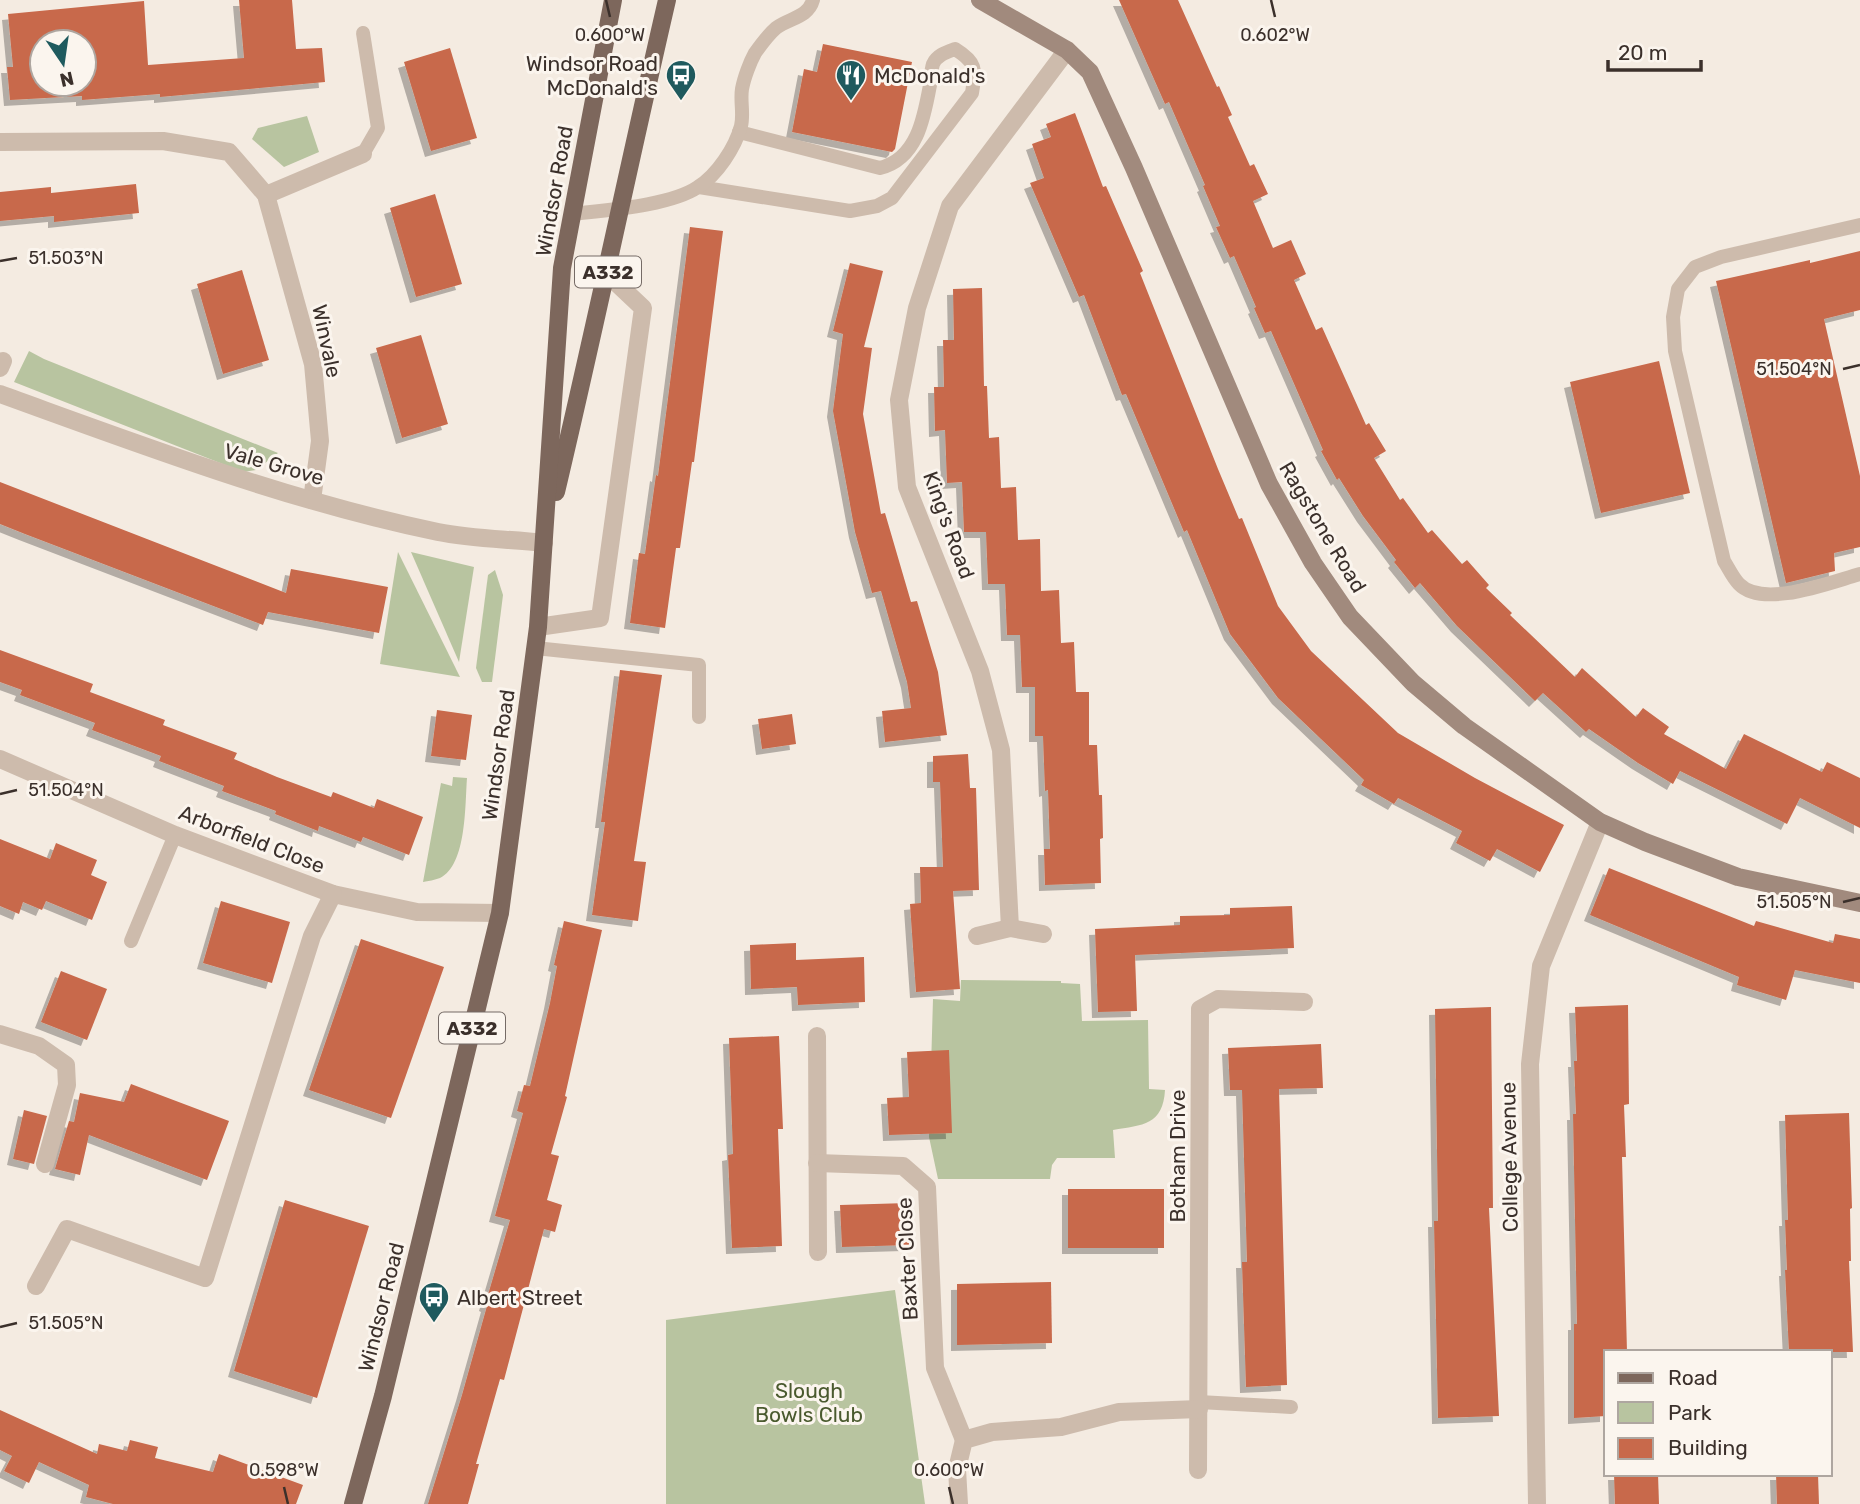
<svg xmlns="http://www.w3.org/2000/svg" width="1860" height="1504" font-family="Rubik,sans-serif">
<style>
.green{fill:#b8c4a0}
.building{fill:#c8694b;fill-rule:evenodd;filter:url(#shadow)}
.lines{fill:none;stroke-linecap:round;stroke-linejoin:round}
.service{stroke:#cdbbac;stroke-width:14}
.minor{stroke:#cdbbac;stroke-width:18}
.secondary{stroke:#a18a7d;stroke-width:18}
.primary{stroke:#7d675c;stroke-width:18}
.ticks{fill:none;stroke:#3b302b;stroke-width:2.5}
.labels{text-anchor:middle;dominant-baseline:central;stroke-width:6;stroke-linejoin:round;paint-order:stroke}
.shield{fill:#fbf5ee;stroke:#756b66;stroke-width:2}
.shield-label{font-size:19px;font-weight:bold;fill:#3b302b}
.poi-label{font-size:21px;fill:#3b302b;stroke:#fbf5ee;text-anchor:start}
.street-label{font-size:21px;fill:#3b302b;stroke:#fbf5ee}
.park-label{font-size:21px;fill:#4a5a2e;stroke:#fbf5ee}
.ticks-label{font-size:18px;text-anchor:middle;fill:#3b302b;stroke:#fbf5ee;stroke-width:6;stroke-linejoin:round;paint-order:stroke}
</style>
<defs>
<filter id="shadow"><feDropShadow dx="-6" dy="6" stdDeviation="0" flood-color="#0004"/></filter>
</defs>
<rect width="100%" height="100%" fill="#f4ebe1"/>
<g class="green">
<path d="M307 116 319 152 284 167 252 139 258 128Z"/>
<path d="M29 351 44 359 278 453 256 470 243 472 14 382Z"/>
<path d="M398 552 460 677 380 664Z"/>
<path d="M411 552 474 567 459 662Z"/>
<path d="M495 570 503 595 492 682H482L476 668 488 575Z"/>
<path d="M453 777 467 778C465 804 467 865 440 878 435 880 428 881 423 882L441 783 452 786Z"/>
<path d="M961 980 1061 981V983L1080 984 1082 1021 1148 1020 1149 1089 1165 1090C1163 1125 1143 1125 1113 1130L1115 1158H1057L1052 1165 1050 1179H938L929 1137 933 999 960 1001Z"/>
<path d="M895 1290 925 1504H666V1320Z"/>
</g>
<g class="building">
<path d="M239 0H292L296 49 322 48 325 82 160 97V94L82 100V96L10 100 7 67H13L8 14 144 1 148 65 244 58ZM42 42H84V84H42Z"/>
<path d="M1119 0H1178L1217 87 1219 86 1232 115 1228 117 1250 166 1254 164 1268 194 1253 201 1273 248 1291 240 1306 274 1294 280 1316 330 1322 327 1366 425 1369 423 1386 451 1374 458 1400 500 1403 498 1428 533 1432 530 1462 564 1467 560 1489 585 1486 588 1512 613 1510 615 1575 677 1582 668 1636 717 1643 708 1669 727 1664 734 1726 769 1744 734 1822 772 1827 762 1860 778V828L1800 798 1787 824 1680 771 1673 784 1638 763 1589 729 1586 732 1543 693 1535 701 1457 626 1420 583 1415 588 1394 562 1396 560 1363 516 1339 478 1337 480 1321 451 1323 450 1271 331 1265 333 1254 308 1256 307 1234 256 1230 258 1216 227 1220 226 1203 186 1205 185 1169 102 1165 104Z"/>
<path d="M823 44 912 62 895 149 892 152 792 132 804 69 817 72Z"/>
<path d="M450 48 477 138 431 151 404 62Z"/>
<path d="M1075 113 1103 187 1106 186 1143 271 1140 273 1218 469 1239 519 1242 518 1278 606 1311 651 1398 733 1475 778 1564 825 1540 872 1497 849 1490 861 1456 843 1462 831 1398 798 1394 804 1361 785 1364 780 1278 698 1230 634 1187 530 1184 532 1126 394 1122 395 1084 295 1079 297 1030 183 1044 178 1032 144 1051 137 1046 124Z"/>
<path d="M136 184 139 213 54 222V216L0 221V192L51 187V193Z"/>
<path d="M435 194 462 284 416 297 390 208Z"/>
<path d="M690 227 723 231 694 462H692L680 548H676L665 628 630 623 639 553 645 554 656 475 658 476Z"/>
<path d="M1860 251V310L1824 319 1860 476V547L1834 553 1835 571 1786 583 1716 281 1810 260V263Z"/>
<path d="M850 263 883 271 864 347 872 348 863 414 881 514 885 513 911 602 917 601 938 672 947 735 885 742 882 711 911 708 907 682 881 591 872 593 855 532 833 411 843 334 833 331Z"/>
<path d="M242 270 269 360 223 374 197 284Z"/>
<path d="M982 288 984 386H987L989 438 999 437 1001 488 1016 487 1018 540 1040 539 1041 591 1059 590 1061 643 1074 642 1076 692H1089V745H1097L1099 795H1102L1103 838 1100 839 1101 883 1045 885 1044 849H1050L1048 790 1045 791 1043 736H1035V687H1022L1020 635H1007L1005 584H988L986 532H964L962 482 947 483 945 430 935 431 934 387H944L943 340H954L953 289Z"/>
<path d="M421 335 448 424 402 438 376 348Z"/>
<path d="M1659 361 1690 493 1601 513 1570 382Z"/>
<path d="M0 482 286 593 291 569 388 587 379 633 268 612 263 625 25 534 0 524Z"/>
<path d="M0 650 93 684 90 692 165 720 163 725 237 753 234 759 277 777 331 797 333 792 374 808 377 799 423 817 409 855 363 837 361 842 319 826 318 831 275 814 276 811 222 791 224 786 159 761 161 756 92 730 95 723 20 695 22 690 0 682Z"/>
<path d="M620 670 662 675 634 861 646 862 638 921 592 915 605 822H601Z"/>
<path d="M437 710 472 715 466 760 431 756Z"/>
<path d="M792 714 796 744 762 749 758 719Z"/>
<path d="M968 754 970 788H976L979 890 953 891 960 989 916 992 910 904 921 903 920 867H943L940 782H933V756Z"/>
<path d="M0 839 50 859 56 843 97 860 91 875 107 882 92 920 46 901 42 910 23 902 19 914 0 906Z"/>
<path d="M1609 868 1754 926 1756 921 1833 943 1835 934 1860 939V983L1795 970 1786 1000 1737 985 1739 977 1590 915Z"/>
<path d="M221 901 290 922 272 983 203 963Z"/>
<path d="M1292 906 1294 948 1135 955 1137 1011 1098 1012 1095 929 1180 925V916L1230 915V908Z"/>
<path d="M564 921 602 930 565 1096 567 1097 551 1154 559 1156 547 1200 562 1205 555 1232 544 1229 504 1380 500 1379 476 1464H479L468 1504H428L462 1395 487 1306 485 1305 510 1220 495 1216 523 1113 517 1111 524 1085 530 1086 550 1003 557 966 554 965Z"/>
<path d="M361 939 444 967 391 1118 309 1090Z"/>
<path d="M796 943V960L864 957 865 1002 798 1005 797 987 751 989 750 945Z"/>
<path d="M61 971 107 989 87 1040 41 1022Z"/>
<path d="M1628 1005 1629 1104 1624 1105 1626 1157H1622L1627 1352H1606V1416L1574 1418V1324H1577L1573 1114H1576L1574 1061H1577L1575 1007Z"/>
<path d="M1491 1007 1493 1208H1489L1499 1416 1438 1418 1434 1221H1438L1435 1009Z"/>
<path d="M779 1036 783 1129H778L782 1246 732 1248 728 1155 733 1154 729 1038Z"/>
<path d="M1321 1044 1323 1088 1279 1089 1287 1385 1246 1387 1242 1262H1247L1242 1090H1230L1228 1048Z"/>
<path d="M949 1050 952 1133 889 1135 887 1098 909 1097 907 1052Z"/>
<path d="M131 1084 229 1121 207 1180 89 1135 80 1175 55 1169 69 1121 74 1122 80 1093 124 1102Z"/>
<path d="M24 1110 47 1116 34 1164 13 1159Z"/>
<path d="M1849 1113 1852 1208 1850 1209 1851 1261H1849L1853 1352H1789L1785 1270H1787L1785 1220H1788L1785 1115Z"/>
<rect x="1068" y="1189" width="96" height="59"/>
<path d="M285 1200 369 1226 317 1398 234 1371Z"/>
<path d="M908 1203 909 1245 842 1247 840 1205Z"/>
<path d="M1051 1282 1052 1343 957 1345V1284Z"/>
<path d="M0 1410 97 1454 99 1444 127 1451 130 1440 158 1447 155 1458 213 1472 219 1454 303 1485 296 1504H113L86 1497 89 1485 39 1462 29 1483 4 1471 12 1456 0 1450Z"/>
<path d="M1614 1474H1658L1659 1504H1615Z"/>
<path d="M1776 1474H1818L1819 1504H1777Z"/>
</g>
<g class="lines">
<g class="service">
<path d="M363 154 378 128 363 33"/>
<path d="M699 187 850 211 877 206 892 198 972 93C976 68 976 62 955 49 947 52 937 55 933 64 931 70 931 78 930 85 924 118 917 159 880 168L739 132"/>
<path d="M572 214C606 210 670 206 698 187 717 175 735 148 741 126 744 114 740 101 742 89 744 78 750 62 755 53 760 46 769 34 776 28 789 18 808 18 813 0"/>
<path d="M1860 225 1721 257 1695 267 1678 289 1673 317 1675 351 1724 561C1729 569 1733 578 1739 584 1763 609 1831 582 1860 574"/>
<path d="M535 648 699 665V717"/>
<path d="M131 941 175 835"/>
<path d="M1199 1402 1291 1407"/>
</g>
<g class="minor">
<path d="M0 142 163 141 229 152 266 195 313 364 320 441 312 500"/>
<path d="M266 195 363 154"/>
<path d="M0 368 3 361"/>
<path d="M0 394C144 446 288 501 438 532 472 539 509 539 544 543"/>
<path d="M538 627 600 618 643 308 607 274"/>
<path d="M0 759 175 835 333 894 417 912 500 913"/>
<path d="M1010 928 1001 750 980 671 907 487 899 400 917 308 950 206 1067 50"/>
<path d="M977 936 1010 928 1043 934"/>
<path d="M0 1034 39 1046 66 1065 67 1085 45 1164"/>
<path d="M817 1036 818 1252"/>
<path d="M817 1163 903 1166 927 1187 935 1368 964 1440"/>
<path d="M36 1286 67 1229 205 1278 312 936 333 894"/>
<path d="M1198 1470 1200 1009 1218 999 1304 1002"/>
<path d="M959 1504 957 1469 964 1440 992 1432 1061 1427 1119 1412 1199 1409"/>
<path d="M1537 1504 1530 1064 1541 966 1600 822"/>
</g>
<path class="secondary" d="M980 0 1067 50 1090 72 1134 168 1269 484 1313 563 1350 617 1413 683 1464 726 1600 822 1645 842 1738 877 1860 903"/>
<g class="primary">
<path d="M556 492C595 328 629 164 667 0"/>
<path d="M353 1504 383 1396 500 913 538 627 562 268 613 0"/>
</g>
</g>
<path class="ticks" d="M606 0 610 17M1271 0 1275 17M0 261 17 258M1843 369 1860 365M0 794 17 790M1843 902 1860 898M0 1327 17 1323M284 1487 288 1504M949 1487 953 1504"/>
<defs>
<g id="bus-pin" transform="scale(1.575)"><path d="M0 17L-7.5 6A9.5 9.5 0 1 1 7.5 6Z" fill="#1f5a5e" stroke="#fbf5ee"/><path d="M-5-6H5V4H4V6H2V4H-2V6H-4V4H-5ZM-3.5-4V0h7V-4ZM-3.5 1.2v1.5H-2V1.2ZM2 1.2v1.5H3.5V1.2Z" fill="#fff"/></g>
<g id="restaurant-pin" transform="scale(1.575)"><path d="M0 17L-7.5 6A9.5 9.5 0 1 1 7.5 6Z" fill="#1f5a5e" stroke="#fbf5ee"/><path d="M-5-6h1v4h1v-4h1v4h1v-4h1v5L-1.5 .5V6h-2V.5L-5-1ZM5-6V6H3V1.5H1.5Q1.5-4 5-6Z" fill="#fff"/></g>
</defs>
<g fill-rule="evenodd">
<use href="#bus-pin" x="681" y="75"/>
<use href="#restaurant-pin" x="851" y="75"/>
<use href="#bus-pin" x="434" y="1297"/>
</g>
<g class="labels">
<g class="shield">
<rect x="575" y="256.5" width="66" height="31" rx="5"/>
<rect x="439" y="1012.5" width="66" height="31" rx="5"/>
</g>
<g class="shield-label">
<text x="608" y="272">A332</text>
<text x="472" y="1028">A332</text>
</g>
<g class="poi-label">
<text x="658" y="63" text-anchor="end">Windsor Road<tspan x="658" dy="24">McDonald's</tspan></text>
<text x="874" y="75">McDonald's</text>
<text x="457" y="1297">Albert Street</text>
</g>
<g class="street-label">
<text transform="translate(554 191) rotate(-80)">Windsor Road</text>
<text transform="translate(327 341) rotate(78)">Winvale</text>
<text transform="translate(274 464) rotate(16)">Vale Grove</text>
<text transform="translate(949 525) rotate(70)">King's Road</text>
<text transform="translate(1323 527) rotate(59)">Ragstone Road</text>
<text transform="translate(498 755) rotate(-82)">Windsor Road</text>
<text transform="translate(252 839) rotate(21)">Arborfield Close</text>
<text transform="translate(1177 1156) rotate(-90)">Botham Drive</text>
<text transform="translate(1509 1157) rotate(-91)">College Avenue</text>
<text transform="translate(907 1259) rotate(-93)">Baxter Close</text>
<text transform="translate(381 1307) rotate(-76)">Windsor Road</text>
</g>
<g class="park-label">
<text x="809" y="1390">Slough<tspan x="809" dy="24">Bowls Club</tspan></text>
</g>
</g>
<g class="ticks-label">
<text x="610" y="41">0.600°W</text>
<text x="1275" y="41">0.602°W</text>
<text x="66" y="264">51.503°N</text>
<text x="1794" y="375">51.504°N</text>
<text x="66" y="796">51.504°N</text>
<text x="1794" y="908">51.505°N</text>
<text x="66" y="1329">51.505°N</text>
<text x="284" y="1476">0.598°W</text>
<text x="949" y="1476">0.600°W</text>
</g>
<rect x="1604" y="1350" width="228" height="126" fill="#fbf5ee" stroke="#aea6a0" stroke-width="2"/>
<rect x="1618" y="1373" width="35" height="10" fill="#7d675c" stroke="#aea6a0" stroke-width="2"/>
<text x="1668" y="1385" font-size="21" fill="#3b302b">Road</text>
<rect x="1618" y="1402" width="35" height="21" fill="#b8c4a0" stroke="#aea6a0" stroke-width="2"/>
<text x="1668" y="1420" font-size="21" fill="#3b302b">Park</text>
<rect x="1618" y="1438" width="35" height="21" fill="#c8694b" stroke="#aea6a0" stroke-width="2"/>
<text x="1668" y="1455" font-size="21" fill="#3b302b">Building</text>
<g transform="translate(63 63) rotate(167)"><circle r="33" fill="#fbf5ee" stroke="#aea6a0" stroke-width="2"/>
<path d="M0-5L12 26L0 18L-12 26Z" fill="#1f5a5e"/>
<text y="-10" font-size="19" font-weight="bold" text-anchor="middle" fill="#3b302b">N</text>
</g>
<path d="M1608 60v10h93v-10" fill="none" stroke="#3b302b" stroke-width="3.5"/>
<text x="1618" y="60" font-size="21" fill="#3b302b" stroke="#fbf5ee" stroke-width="5" paint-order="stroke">20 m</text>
</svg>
